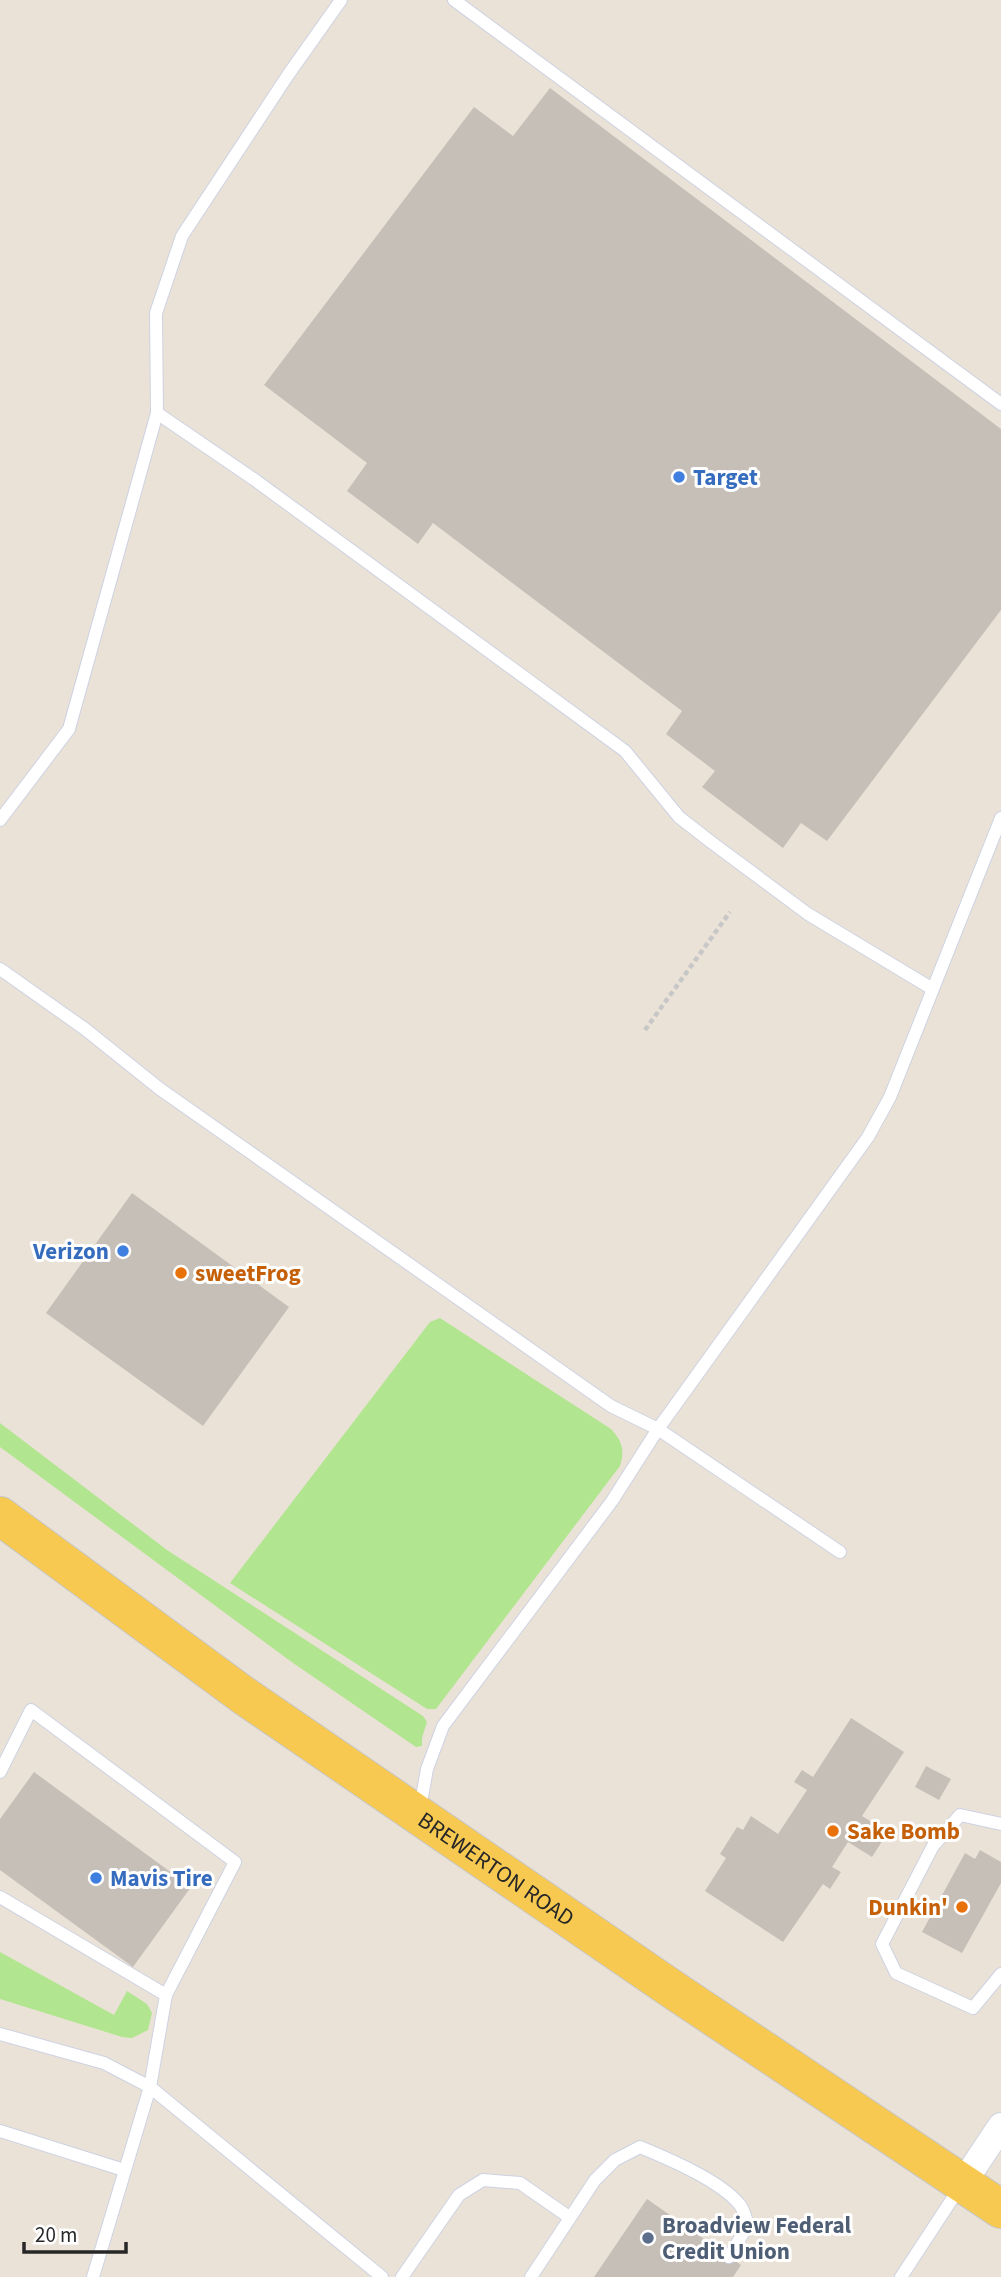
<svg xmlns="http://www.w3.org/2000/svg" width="1001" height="2277" font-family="'Source Sans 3',sans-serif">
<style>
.green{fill:#b1e590}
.building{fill:#c6bfb8}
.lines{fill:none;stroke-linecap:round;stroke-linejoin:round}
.service-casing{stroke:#cdd2e2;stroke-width:14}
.minor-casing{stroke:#cdd2e2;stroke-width:28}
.primary-casing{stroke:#c7c7c7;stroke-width:40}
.path{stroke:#c7c7c7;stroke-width:4.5;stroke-dasharray:5 3.5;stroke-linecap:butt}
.service{stroke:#fff;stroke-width:12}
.minor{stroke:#fff;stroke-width:26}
.primary{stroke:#f7c951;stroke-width:38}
.shop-dot{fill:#3f7fe0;stroke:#fff;stroke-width:2.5}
.food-dot{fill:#e8710a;stroke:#fff;stroke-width:2.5}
.service-dot{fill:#5c6f8a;stroke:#fff;stroke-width:2.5}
.labels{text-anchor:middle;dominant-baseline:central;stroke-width:6;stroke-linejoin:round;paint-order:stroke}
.shop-label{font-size:23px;font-weight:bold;fill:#366cbe;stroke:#fff;text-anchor:start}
.food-label{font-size:23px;font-weight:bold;fill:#c56008;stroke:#fff;text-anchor:start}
.street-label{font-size:23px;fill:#272727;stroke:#fff}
.service-label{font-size:23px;font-weight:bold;fill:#4e5e75;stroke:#fff;text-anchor:start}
</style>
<rect width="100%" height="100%" fill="#ebe2d7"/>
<g class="green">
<path d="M440 1318 611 1429C622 1441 625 1450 620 1466L436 1709H427L230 1583 430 1322Z"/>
<path d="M0 1423 167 1550 423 1716 427 1722 422 1738V1746L416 1747 293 1663 0 1447Z"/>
<path d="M0 1952 114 2015 127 1991 147 2004 152 2013 148 2030 132 2038 122 2037 0 1999Z"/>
</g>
<g class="building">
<path d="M550 88 1001 429V610L827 841 801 823 783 848 702 787 715 771 666 734 682 711 433 523 418 544 347 491 367 463 264 385 474 107 513 136Z"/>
<path d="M132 1193 289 1307 203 1426 46 1313Z"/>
<path d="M851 1718 904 1752 862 1816 888 1832 872 1857 848 1842 832 1867 841 1872 830 1889 823 1884 783 1942 705 1891 726 1858 720 1854 737 1827 743 1830 751 1816 778 1834 807 1790 794 1782 802 1770 813 1777Z"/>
<path d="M926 1766 951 1779 939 1800 915 1787Z"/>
<path d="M34 1772 191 1887 133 1967 0 1870V1819Z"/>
<path d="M980 1850 1001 1862V1883L962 1953 922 1932 965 1853 975 1859Z"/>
<path d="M647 2199 741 2265 733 2277H594Z"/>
</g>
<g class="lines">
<g class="service-casing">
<g id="service">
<path d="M454 0 1001 404"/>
<path d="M157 413 255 480 625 751 679 817 711 842 808 914 931 988"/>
<path d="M0 820 69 729 157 413 156 313 182 236 288 75 341 0"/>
<path d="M0 969 85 1029 160 1089 611 1406 658 1429 840 1552"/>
<path d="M0 1772 31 1710 235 1862 166 1995 150 2087 93 2277"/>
<path d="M420 1808 427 1769 443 1726 612 1501 658 1429 868 1137 890 1097 1001 818"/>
<path d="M1001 1824 960 1815 933 1846 882 1944 896 1973 973 2008 1001 1974"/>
<path d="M0 1897 166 1995"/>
<path d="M0 2034 104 2063 150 2087 382 2277"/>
<path d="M0 2131 124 2170"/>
<path d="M402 2277 459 2195 483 2180 520 2183 569 2217"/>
<path d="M531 2277 595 2180 615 2160 640 2147C669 2159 721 2181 740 2205 744 2210 746 2219 748 2225L729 2257"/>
<path d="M901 2277 960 2187"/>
</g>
</g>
<g class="minor-casing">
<path id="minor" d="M963 2183 1001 2126"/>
</g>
<g class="primary-casing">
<g id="primary">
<path id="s1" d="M0 1516 243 1695 672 1989 1001 2209"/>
</g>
</g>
<path class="path" d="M645 1030 730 912"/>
<use href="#service" class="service"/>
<use href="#minor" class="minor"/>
<use href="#primary" class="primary"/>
</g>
<g class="shop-dot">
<circle cx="679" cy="477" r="7"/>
<circle cx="123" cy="1251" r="7"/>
<circle cx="96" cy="1878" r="7"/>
</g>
<g class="food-dot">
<circle cx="181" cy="1273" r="7"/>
<circle cx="833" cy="1831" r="7"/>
<circle cx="962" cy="1907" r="7"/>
</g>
<circle class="service-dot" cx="648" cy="2238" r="7"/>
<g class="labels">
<g class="shop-label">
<text x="693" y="477">Target</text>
<text x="109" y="1251" text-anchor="end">Verizon</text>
<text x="110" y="1878">Mavis Tire</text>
</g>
<g class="food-label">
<text x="195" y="1273">sweetFrog</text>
<text x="847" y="1831">Sake Bomb</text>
<text x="948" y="1907" text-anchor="end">Dunkin'</text>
</g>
<g class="street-label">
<text stroke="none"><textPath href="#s1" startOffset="609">BREWERTON ROAD</textPath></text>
</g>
<g class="service-label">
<text x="662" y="2225">Broadview Federal<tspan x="662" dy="26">Credit Union</tspan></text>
</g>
</g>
<path d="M24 2242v10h102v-10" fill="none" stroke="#272727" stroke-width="3.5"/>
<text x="35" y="2242" font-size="21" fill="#272727" stroke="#ffffff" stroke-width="5" paint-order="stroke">20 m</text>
</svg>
